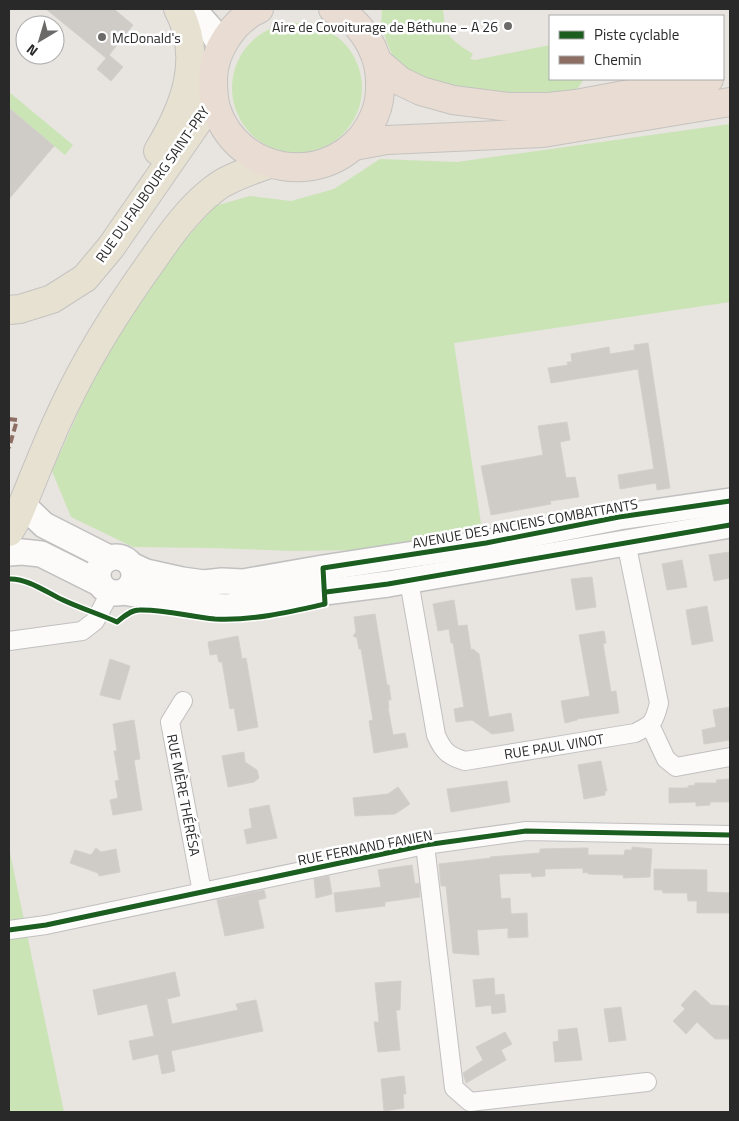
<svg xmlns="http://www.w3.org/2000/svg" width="739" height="1121" font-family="'Titillium Web',sans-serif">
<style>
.green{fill:#cae4b6}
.building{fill:#cfccc8;stroke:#d3cfcb}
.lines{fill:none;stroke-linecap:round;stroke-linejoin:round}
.street-casing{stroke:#c1c0c1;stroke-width:20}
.secondary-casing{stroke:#c1c0c1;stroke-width:28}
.primary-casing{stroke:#c4c3c1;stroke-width:30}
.highway-casing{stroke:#c4c3c1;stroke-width:30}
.street{stroke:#fcfbfa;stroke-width:18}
.secondary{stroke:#fcfbfa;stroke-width:25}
.primary{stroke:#e7e1d2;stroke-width:28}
.highway{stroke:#e9dcd2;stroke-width:28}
.quiet{stroke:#8d6e63;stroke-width:4;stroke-dasharray:8 4;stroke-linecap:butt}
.cycleway-casing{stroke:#fff;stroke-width:8}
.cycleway{stroke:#1b5e20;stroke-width:5}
.poi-dot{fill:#6c6a69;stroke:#fff;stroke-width:2}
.labels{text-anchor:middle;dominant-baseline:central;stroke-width:5;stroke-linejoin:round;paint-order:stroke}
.poi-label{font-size:14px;fill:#292929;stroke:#fff;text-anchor:end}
.street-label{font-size:14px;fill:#292929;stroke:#fff}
</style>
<rect width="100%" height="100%" fill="#e8e4df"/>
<g class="green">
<path d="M382 9H443C445 37 450 39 473 54L470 59 475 60 550 45V79H584L576 91 546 101 420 81 395 61 387 43 381 24Z"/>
<circle cx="297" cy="88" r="65"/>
<path d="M9 92 73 145 65 155 9 108Z"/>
<path d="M730 124V302L454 343 482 530 439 540 361 550 293 551 213 548 133 547 71 517 52 471 95 375 140 297 167 260 215 206 250 196 291 201 334 189 380 159 457 162Z"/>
<path d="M9 848 64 1112H9Z"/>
</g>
<g class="building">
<path d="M46 9H114L133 25 109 55 123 67 111 81 97 69 106 58Z"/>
<path d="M9 108 54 146 9 199Z"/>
<path d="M648 343 670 488 657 490 656 483 620 489 618 475 654 469 638 369 551 383 548 368 568 365 567 362H572L571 354 609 347 610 354 635 350 634 345Z"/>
<path d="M567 422 570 440 560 442 566 478 575 477 579 497 550 501 551 504 491 515 481 466 543 455 538 426Z"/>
<path d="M729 552 730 578 714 581 709 555Z"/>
<path d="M682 560 687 587 667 590 662 564Z"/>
<path d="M592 577 596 607 576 610 571 579Z"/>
<path d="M454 600 458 626 467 625 471 650 473 649 479 654 489 717 511 713 514 731 492 734 472 720 456 722 454 709 464 707 453 643H451L449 629 438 631 433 604Z"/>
<path d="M707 606 713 641 692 645 686 610Z"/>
<path d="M375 614 387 685H389L391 700H388L389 707 388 708 393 735 405 733 408 747 374 753 369 721 373 720 361 649H359L357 638 353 636 356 632 354 617Z"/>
<path d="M604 631 606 643 603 644 611 692 616 691 619 713 577 719V720L565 723 561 701 590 696 579 635Z"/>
<path d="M238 636 242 659 246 658 258 727 238 731 234 708 230 709 222 662H219L217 654 210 655 208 642Z"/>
<path d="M110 659 130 666 120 700 100 695Z"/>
<path d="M730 707V740L704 744 702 730 716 727 713 710Z"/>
<path d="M134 720 140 759 134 760 142 810 113 815 110 800 118 798 115 781 119 780 114 751H117L113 724Z"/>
<path d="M244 752 245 762 257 770 259 778 254 782 228 787 222 756Z"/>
<path d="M601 761 607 791H605V795L584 799 578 765Z"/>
<path d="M730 779V802H710V805L696 806V802L669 803V788H688V786L695 785V783H717L716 780Z"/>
<path d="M507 781 510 802 451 812 447 789Z"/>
<path d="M398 787 410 804 395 814 355 816 353 798 388 794Z"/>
<path d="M269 805 277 838 247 844 244 830 252 828 249 809Z"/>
<path d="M632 847 652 849 650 877 623 878 624 875 588 874V872L583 873V868L545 869V876L532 877 531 873 499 874 501 899 510 898 511 914 527 913 528 937 508 938V928L477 930 479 955 453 953 446 886H441L439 864 491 858 490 857 540 853V849L588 848V855H624L625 850H632Z"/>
<path d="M96 848 101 852 116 849 120 872 99 876 98 873 70 863 75 850 91 855Z"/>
<path d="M412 865 415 884 419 883 420 897 385 902V906L336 912 334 893 381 887 378 870Z"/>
<path d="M654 869 707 870V892L730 893V913H697V901H688L687 893H663L662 890H654Z"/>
<path d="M329 876 332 894 316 898 314 879Z"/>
<path d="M264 890 266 898 258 900 264 928 225 936 217 900Z"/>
<path d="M175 972 180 996 167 999 172 1024 238 1010 236 1004 256 1000 263 1031 171 1051 175 1071 162 1074 158 1054 133 1060 129 1041 154 1036 147 1004 98 1015 93 990Z"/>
<path d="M494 978 495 995 504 994 506 1012 492 1014 491 1005 476 1007 473 980Z"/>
<path d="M401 981 400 1010H396L400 1050 378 1052 374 1022H379L375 983Z"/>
<path d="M695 990 711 1005 730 1006V1039H715L697 1022 686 1034 673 1021 685 1009 681 1005Z"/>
<path d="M621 1007 626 1040 609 1042 604 1009Z"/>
<path d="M577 1028 582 1060 555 1062 553 1042 559 1041 558 1030Z"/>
<path d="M505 1032 512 1044 501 1050 506 1060 466 1083 463 1073 483 1060 476 1047Z"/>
<path d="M404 1076 406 1094H403L404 1108 384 1111 381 1079Z"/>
</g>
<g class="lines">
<g class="street-casing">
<g id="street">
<path d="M409 581 436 735C443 751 448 756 465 761L635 733C653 724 654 723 659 703L626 542"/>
<path d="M9 641 82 631 95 621 110 593"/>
<path d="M183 701 170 722 202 892"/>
<path d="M650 725 666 759 676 767 730 757"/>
<path d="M425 845 454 1088 470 1102 647 1082"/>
<path d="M9 930 46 925 425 845 526 831 730 835"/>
</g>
</g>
<g class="secondary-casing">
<g id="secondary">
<path d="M193 9 210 28 221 47"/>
<path d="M23 505 44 525 109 558"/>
<path d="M9 553 22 552 41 554 99 583"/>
<circle cx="116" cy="575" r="18"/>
<path d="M131 565 146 572 182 580 204 583 222 581 243 582 323 568 486 543 619 517 730 501"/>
<path d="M123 592 205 606 227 607 326 592 388 584 730 525"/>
</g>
</g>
<g class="primary-casing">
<g id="primary">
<path d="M158 151C185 107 204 58 178 9"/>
<path d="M9 310 20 309 52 299 85 278 111 247 203 114 213 94"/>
<path d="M9 532 16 520C32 483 46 444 64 407 88 356 119 307 152 261 170 235 189 208 214 189 229 177 251 171 269 164"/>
</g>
</g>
<g class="highway-casing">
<g id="highway">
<path d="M259 9C234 20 214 50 213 78 213 89 213 100 217 111 239 173 320 187 362 137 370 126 377 114 379 100 381 85 381 70 375 55 368 36 354 17 333 9"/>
<path d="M379 63 400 81 421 91 453 100 510 107H548L576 104 709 79"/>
<path d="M354 146 387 140 543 133 730 102"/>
</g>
</g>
<use href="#street" class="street"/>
<use href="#secondary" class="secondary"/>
<use href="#primary" class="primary"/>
<use href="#highway" class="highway"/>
<path class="quiet" d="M9 419 17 420 9 448"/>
<g class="cycleway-casing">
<g id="cycleway">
<path d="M9 579C27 578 46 592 63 600 80 608 99 614 117 622 123 617 131 610 139 610 165 609 190 617 215 619 252 621 290 612 325 604L323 568 486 543 619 517 730 501"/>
<path d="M326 592 388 584 730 525"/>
<path d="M9 930 46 925 425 845 526 831 730 835"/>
</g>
</g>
<use href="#cycleway" class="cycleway"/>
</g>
<g class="poi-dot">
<circle cx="508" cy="26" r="5"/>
<circle cx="102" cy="37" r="5"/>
</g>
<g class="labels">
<g class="poi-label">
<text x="498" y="26">Aire de Covoiturage de Béthune − A 26</text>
<text x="112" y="37" text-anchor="start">McDonald's</text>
</g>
<g class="street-label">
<text transform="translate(152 184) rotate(-55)">RUE DU FAUBOURG SAINT-PRY</text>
<text transform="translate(525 523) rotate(-10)">AVENUE DES ANCIENS COMBATTANTS</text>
<text transform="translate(554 746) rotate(-9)">RUE PAUL VINOT</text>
<text transform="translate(184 795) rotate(79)">RUE MÈRE THÉRÉSA</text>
<text transform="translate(365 847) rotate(-11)">RUE FERNAND FANIEN</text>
</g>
</g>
<rect width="739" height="1121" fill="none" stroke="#292929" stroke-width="20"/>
<rect x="549" y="15" width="175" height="65" fill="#ffffff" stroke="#a9a9a9"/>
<rect x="559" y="31" width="25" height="8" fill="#1b5e20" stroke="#a9a9a9"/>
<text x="594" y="40" font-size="15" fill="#292929">Piste cyclable</text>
<rect x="559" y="56" width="25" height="8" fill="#8d6e63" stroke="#a9a9a9"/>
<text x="594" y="65" font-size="15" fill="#292929">Chemin</text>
<g transform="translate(40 40) rotate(218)"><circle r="24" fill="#ffffff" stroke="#a9a9a9"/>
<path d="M0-4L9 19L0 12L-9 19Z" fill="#6c6a69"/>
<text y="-8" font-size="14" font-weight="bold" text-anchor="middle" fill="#292929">N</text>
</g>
</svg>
